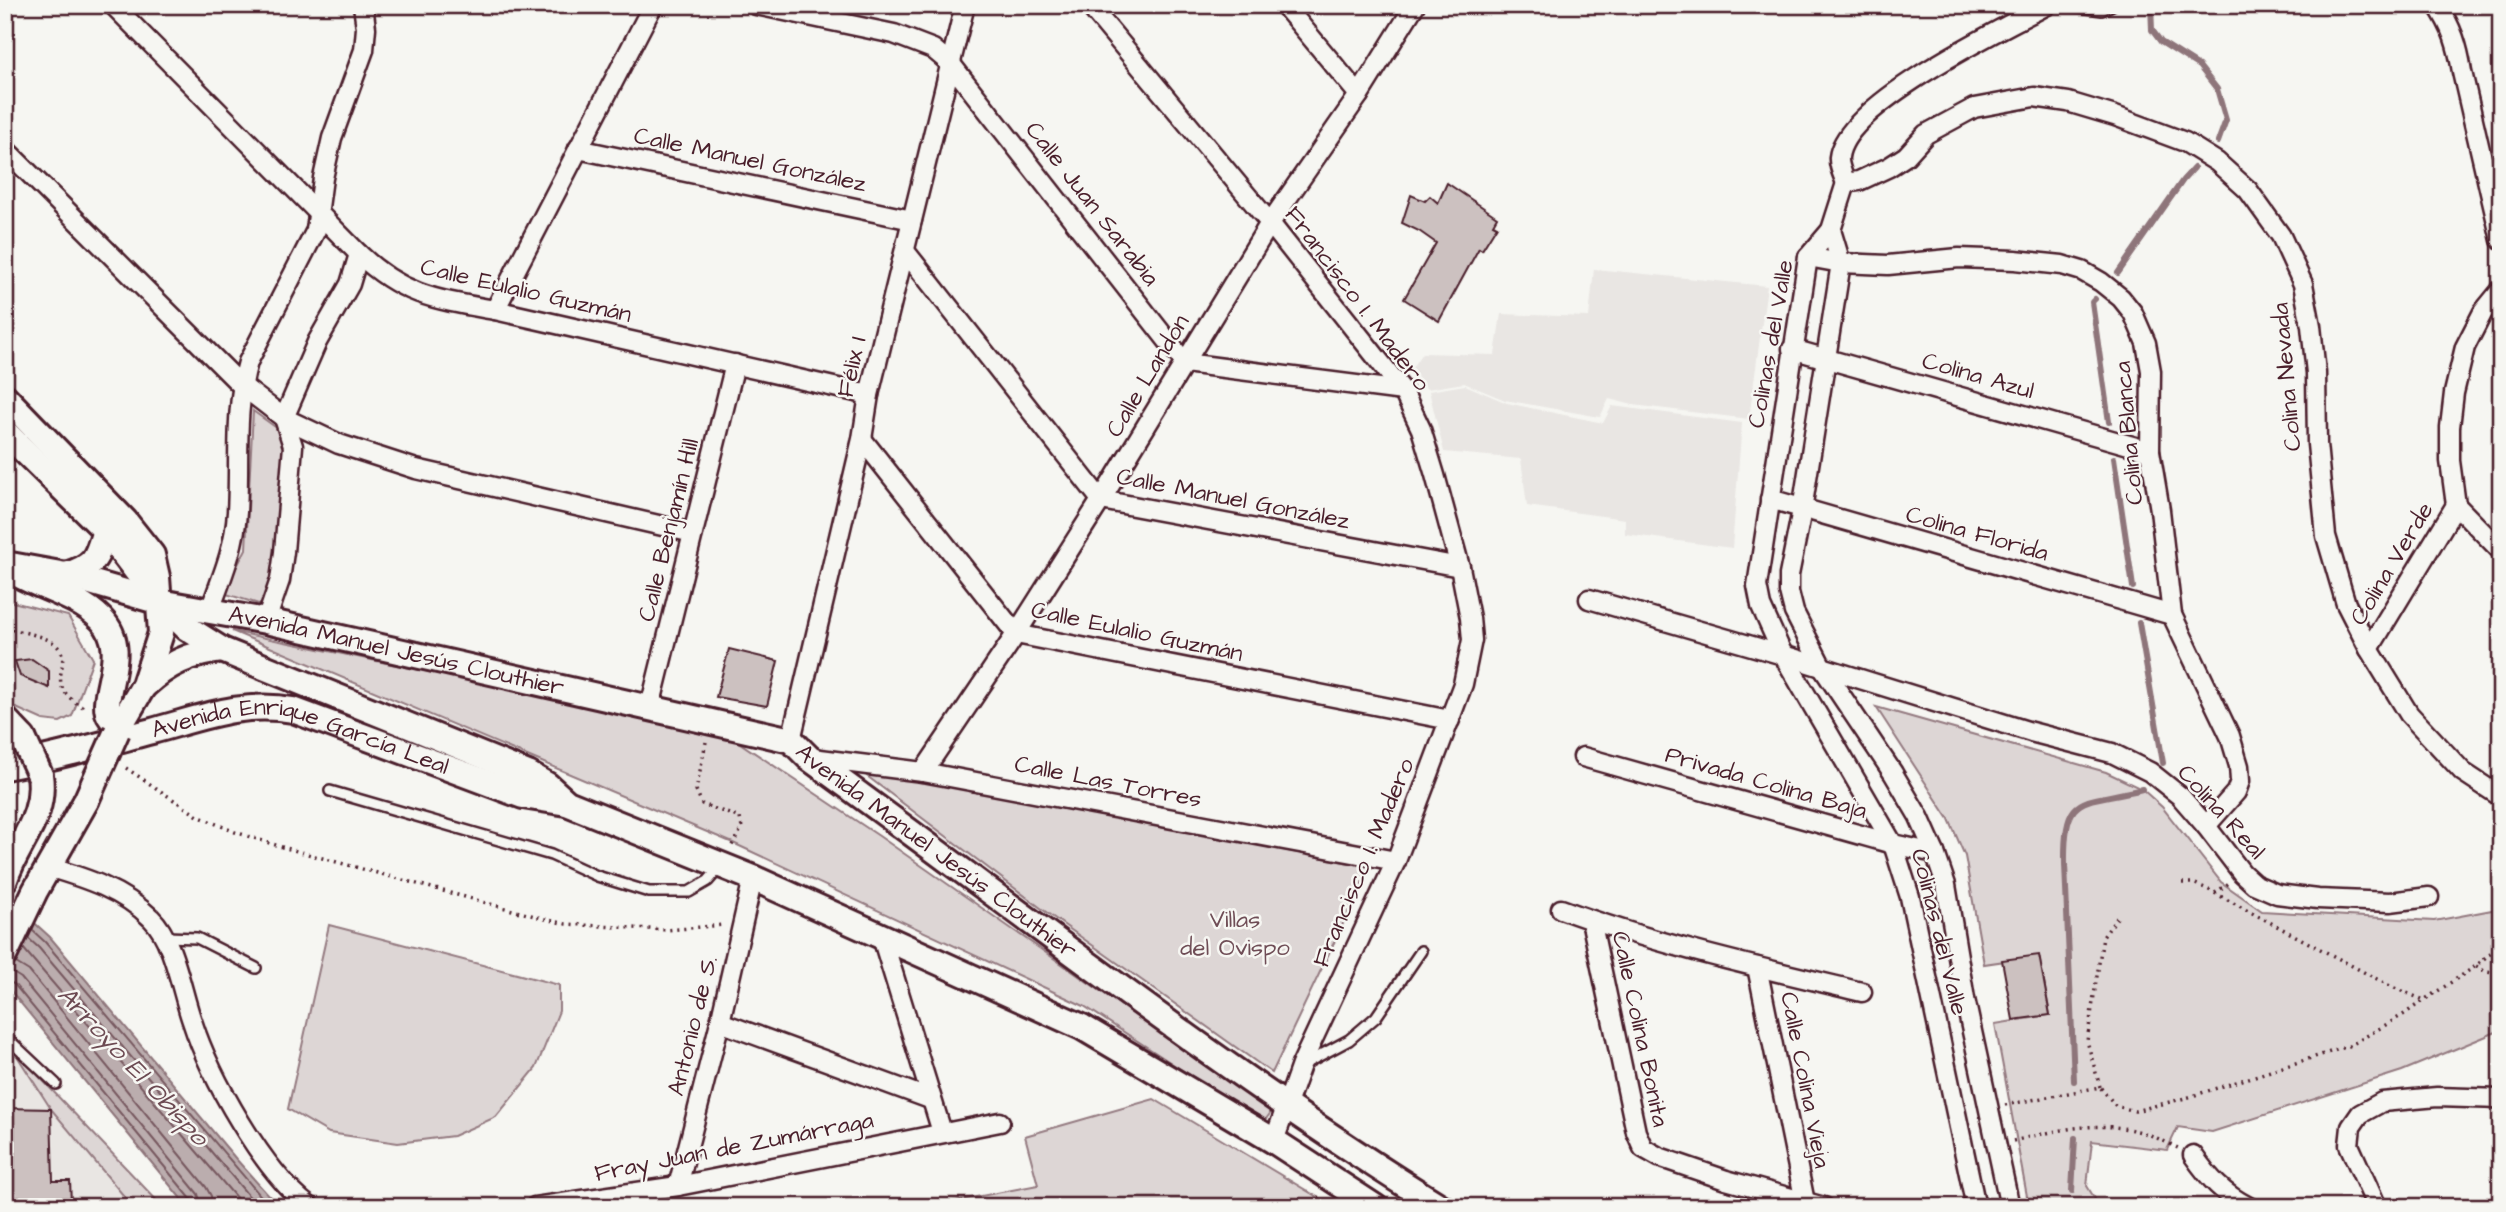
<svg xmlns="http://www.w3.org/2000/svg" width="2506" height="1212" font-family="'Architects Daughter',sans-serif">
<style>
.built{fill:#e9e6e3}
.green{fill:#ddd6d5;stroke:#947a80;stroke-width:2}
.water{fill:#bbadae;stroke:#8e747a;stroke-width:2}
.lines{fill:none;stroke-linecap:round;stroke-linejoin:round}
.shore{stroke:#77585f;stroke-width:2}
.stream{stroke:#8e747a;stroke-width:6}
.building{fill:#ccc1c0;stroke:#4a1f2b;stroke-width:2}
.lane-casing{stroke:#4a1f2b;stroke-width:14}
.street-casing{stroke:#4a1f2b;stroke-width:23}
.secondary-casing{stroke:#4a1f2b;stroke-width:30}
.path{stroke:#4a1f2b;stroke-width:3.5;stroke-dasharray:2 5;stroke-linecap:butt}
.lane{stroke:#f6f6f2;stroke-width:9}
.street{stroke:#f6f6f2;stroke-width:18}
.secondary{stroke:#f6f6f2;stroke-width:24}
.secondary-bridge-casing{stroke:#4a1f2b;stroke-width:30;stroke-linecap:butt}
.secondary-bridge{stroke:#f6f6f2;stroke-width:24}
.labels{text-anchor:middle;dominant-baseline:central;stroke-width:5;stroke-linejoin:round;paint-order:stroke}
.street-label{font-size:24px;fill:#4a1f2b;stroke:#f6f6f2}
.park-label{font-size:24px;fill:#6f4d56;stroke:#f6f6f2}
.water-label{font-size:26px;font-style:italic;fill:#6c4a52;stroke:#f6f6f2}
</style>
<rect width="100%" height="100%" fill="#f6f6f2"/>
<filter id="ink" filterUnits="userSpaceOnUse"><feTurbulence type="fractalNoise" baseFrequency=".0143" numOctaves="2"/><feDisplacementMap in="SourceGraphic" scale="14" xChannelSelector="R" yChannelSelector="G"/><feConvolveMatrix kernelMatrix="1 2 1 2 8 2 1 2 1" color-interpolation-filters="sRGB"/></filter>
<g filter="url(#ink)">
<g class="built">
<path d="M1594 269 1767 286 1749 419 1633 405 1609 399 1600 417 1505 400 1464 383 1427 389 1411 369 1422 353 1495 355 1501 314 1589 317Z"/>
<path d="M1465 385 1507 403 1603 423 1612 406 1742 423 1732 548 1625 534V519L1527 506 1521 459 1444 452 1429 391Z"/>
<path d="M12 1048 51 1109 133 1207H5V1049Z"/>
</g>
<g class="green">
<path d="M253 411 285 434 275 576 262 605 223 593 246 549Z"/>
<path d="M5 600 68 616 93 659 72 716 60 722 43 720 5 703Z"/>
<path d="M232 631 725 733 879 836 1272 1111 1263 1123 1084 1006 733 843Z"/>
<path d="M1876 707 2106 772 2142 789 2162 807 2221 882 2262 911 2434 921 2497 909 2501 905V1030L2402 1071 2212 1132 2178 1127 2167 1150 2092 1141 2087 1186 2100 1207H2029L1995 1024 2050 1015 2039 956 1984 964 1965 856 1949 819Z"/>
<path d="M855 767 1370 867 1272 1073 1050 915Z"/>
<path d="M329 925 559 985V1011L536 1068 496 1117 453 1136 398 1143 329 1133 288 1109Z"/>
<path d="M12 1048 163 1207H133L51 1109Z"/>
<path d="M1154 1099 1334 1207H925L1038 1185 1025 1136Z"/>
</g>
<path class="water" d="M5 896 50 937 236 1159 279 1207H188L183 1201 5 984Z"/>
<g class="lines">
<g class="shore">
<path d="M32 930 45 942 270 1207"/>
<path d="M28 938 39 948 258 1207"/>
<path d="M23 948 244 1207"/>
<path d="M16 963 29 971 206 1187 211 1196 212 1207"/>
<path d="M5 972 13 973 21 978 198 1194 202 1207"/>
<path d="M5 981 14 984 191 1199 193 1207"/>
</g>
<g class="stream">
<path d="M2151 5 2152 30 2161 42 2199 66 2217 89 2226 120 2218 142"/>
<path d="M2118 273 2183 180 2194 168"/>
<path d="M2095 299 2092 302 2109 422"/>
<path d="M2114 458 2133 587"/>
<path d="M2139 623 2163 763"/>
<path d="M2074 1081 2065 864C2064 789 2082 805 2142 789"/>
<path d="M2072 1191 2075 1138"/>
</g>
</g>
<g class="building">
<path d="M1447 183 1497 217 1493 224 1497 226 1482 250 1479 248 1439 321 1404 299 1436 243 1419 231 1402 223 1411 195 1425 201 1430 196 1438 203Z"/>
<path d="M729 649 778 661 767 706 716 697Z"/>
<path d="M32 659 49 671V688L20 676 15 661Z"/>
<path d="M2039 955 2050 1015 2013 1020 2002 960Z"/>
<path d="M5 1108 51 1109 53 1181H70L71 1202H5Z"/>
</g>
<g class="lines">
<g class="lane-casing">
<g id="lane">
<path d="M2065 5 2102 10 2112 5"/>
<path d="M330 791 551 855 597 876 649 892H689L708 881 721 866"/>
<path d="M166 937 197 938 256 968"/>
<path d="M5 1036 56 1084"/>
<path d="M1304 1064 1349 1040 1376 1017 1421 951"/>
</g>
</g>
<g class="street-casing">
<g id="street">
<path d="M113 5 359 254C403 296 437 300 495 310L869 395"/>
<path d="M756 5 894 34 933 49 951 64 1185 363 1403 391"/>
<path d="M1089 5 1270 223 1403 391 1421 429 1435 475 1460 567 1470 618 1472 640 1463 684 1396 861 1301 1065 1274 1141"/>
<path d="M1284 5 1359 95"/>
<path d="M2437 5C2452 27 2458 46 2462 72L2501 240"/>
<path d="M5 149 241 385 284 418 339 444 416 469 693 533"/>
<path d="M578 149 912 220"/>
<path d="M1846 183 1859 181 1889 167 1906 156 1926 134 1974 108 2034 97 2068 102 2115 116 2185 142 2217 162 2248 190 2281 236 2303 284 2311 326 2316 373 2317 444 2326 536 2346 604 2369 649 2409 714 2463 772 2501 797"/>
<path d="M1846 183 1831 230 1808 257 1757 586 1761 606 1783 655 1893 844 1910 897 1976 1207"/>
<path d="M1846 183C1843 175 1838 165 1839 157 1845 104 2002 29 2047 5"/>
<path d="M1831 230 1841 263 1802 510 1789 575V592L1794 612 1822 667 1893 773 1919 817 1935 853 1946 885 1965 999 2010 1207"/>
<path d="M905 251 1101 500 1460 567"/>
<path d="M1808 257 1841 263 1888 265 1959 258 2015 260 2062 265 2082 271 2101 282 2121 298 2133 313 2146 343 2151 371 2150 451 2160 510 2172 615 2230 736 2239 766 2240 781 2236 792 2206 826"/>
<path d="M2501 290 2483 312 2465 347 2454 393 2450 427V461L2456 505 2501 551"/>
<path d="M495 310 653 5"/>
<path d="M1792 349 2150 451"/>
<path d="M862 439 1016 634 1450 720"/>
<path d="M1770 499 2172 615"/>
<path d="M1589 599 1783 655 2031 732 2112 753 2150 772 2180 796 2206 826 2242 873 2254 884 2277 894 2318 899 2390 902 2429 897"/>
<path d="M210 610C222 577 235 547 237 512 240 462 234 410 248 362L316 230 323 178 332 138 364 50 366 28 363 5"/>
<path d="M266 621 280 580 284 552 293 446 284 418 317 342 350 284 359 254"/>
<path d="M2369 649 2456 505"/>
<path d="M650 707 735 364"/>
<path d="M791 740 862 439 869 395 965 5"/>
<path d="M1583 757 1893 844 1935 853"/>
<path d="M812 758 923 772 1396 861"/>
<path d="M923 772 1016 634 1101 500 1270 223 1359 95 1415 5"/>
<path d="M48 867C85 878 123 890 151 918 174 940 181 990 192 1021 210 1077 263 1172 310 1207"/>
<path d="M1561 909C1658 945 1761 968 1862 992"/>
<path d="M1591 920 1636 1132 1643 1148 1659 1157 1726 1180 1824 1207"/>
<path d="M881 934 942 1132"/>
<path d="M1757 967 1805 1202"/>
<path d="M720 1022 930 1099"/>
<path d="M2193 1155C2209 1178 2223 1194 2249 1207"/>
<path d="M678 1186 720 1022 753 878"/>
<path d="M535 1207 678 1186 1000 1122"/>
<path d="M2377 1207 2349 1145 2351 1127 2360 1114 2382 1102 2437 1097 2501 1099"/>
</g>
</g>
<g class="secondary-casing">
<g id="secondary">
<path d="M5 397 125 521 152 555 157 577 161 633 144 685 117 731"/>
<path d="M5 432 105 530 160 602 187 628 222 650 528 774 547 785 567 803 753 878 1082 1027 1274 1141 1375 1207"/>
<path id="s1" d="M5 564 66 575 160 602 266 621 791 740 809 758C1018 909 1221 1071 1441 1207"/>
<path d="M19 575C45 589 79 597 101 619 134 652 95 699 111 718 114 721 117 723 120 725"/>
<path d="M66 575C95 566 97 558 105 530"/>
<path d="M145 685C167 664 191 653 222 650"/>
<path d="M5 719 23 738"/>
<path id="s2" d="M5 767C55 758 103 744 152 731 201 718 241 701 293 710L523 796 567 803"/>
<path d="M5 879C18 841 46 818 40 775"/>
<path d="M5 954 35 891 86 801"/>
</g>
</g>
<g class="path">
<path d="M5 628C20 632 48 635 58 647 74 665 40 684 85 708"/>
<path d="M706 742 696 790 702 804 740 818 742 828 731 847"/>
<path d="M126 768 198 816 235 832 282 847 549 920 566 924 667 930 724 925"/>
<path d="M2182 883H2193L2207 889 2392 987 2424 1000 2476 966 2501 943"/>
<path d="M2215 893 2229 883"/>
<path d="M2476 966 2486 972 2501 974"/>
<path d="M2100 1087 2087 1041 2103 937 2119 915"/>
<path d="M2005 1105 2100 1087 2116 1106 2135 1111 2189 1097 2349 1046 2403 1015 2424 1000"/>
<path d="M2013 1141C2054 1131 2094 1120 2137 1131 2151 1134 2165 1142 2178 1148"/>
</g>
<use href="#lane" class="lane"/>
<use href="#street" class="street"/>
<use href="#secondary" class="secondary"/>
<g class="secondary-bridge-casing">
<g id="secondary-bridge">
<path d="M23 738 40 775"/>
<path d="M86 801 117 731"/>
</g>
</g>
<use href="#secondary-bridge" class="secondary-bridge"/>
</g>
</g>
<g class="labels">
<g class="street-label">
<text transform="translate(750 160) rotate(12)">Calle Manuel González</text>
<text transform="translate(1092 204) rotate(52)">Calle Juan Sarabia</text>
<text transform="translate(526 291) rotate(13)">Calle Eulalio Guzmán</text>
<text transform="translate(1357 299) rotate(53)">Francisco I. Madero</text>
<text transform="translate(1771 344) rotate(-80)">Colinas del Valle</text>
<text transform="translate(852 367) rotate(-77)">Félix I</text>
<text transform="translate(1148 376) rotate(-59)">Calle Landon</text>
<text transform="translate(1978 376) rotate(16)">Colina Azul</text>
<text transform="translate(2287 377) rotate(-95)">Colina Nevada</text>
<text transform="translate(2129 433) rotate(-95)">Colina Blanca</text>
<text transform="translate(1233 499) rotate(11)">Calle Manuel González</text>
<text transform="translate(669 530) rotate(-76)">Calle Benjamín Hill</text>
<text transform="translate(1977 534) rotate(16)">Colina Florida</text>
<text transform="translate(2392 564) rotate(-59)">Colina Verde</text>
<text transform="translate(1137 632) rotate(12)">Calle Eulalio Guzmán</text>
<text stroke="none"><textPath href="#s1" startOffset="401">Avenida Manuel Jesús Clouthier</textPath></text>
<text stroke="none"><textPath href="#s2" startOffset="306">Avenida Enrique García Leal</textPath></text>
<text transform="translate(1108 782) rotate(11)">Calle Las Torres</text>
<text transform="translate(1766 783) rotate(16)">Privada Colina Baja</text>
<text transform="translate(2221 812) rotate(48)">Colina Real</text>
<text stroke="none"><textPath href="#s1" startOffset="989">Avenida Manuel Jesús Clouthier</textPath></text>
<text transform="translate(1364 863) rotate(-67)">Francisco I. Madero</text>
<text transform="translate(1939 932) rotate(76)">Colinas del Valle</text>
<text transform="translate(693 1026) rotate(-76)">Antonio de S.</text>
<text transform="translate(1640 1029) rotate(78)">Calle Colina Bonita</text>
<text transform="translate(1805 1080) rotate(79)">Calle Colina Vieja</text>
<text transform="translate(734 1147) rotate(-11)">Fray Juan de Zumárraga</text>
</g>
<g class="park-label">
<text x="1235" y="920">Villas<tspan x="1235" dy="28">del Ovispo</tspan></text>
</g>
<g class="water-label">
<text transform="translate(133 1066) rotate(47)">Arroyo El Obispo</text>
</g>
</g>
<rect width="2506" height="1212" fill="none" stroke="#f6f6f2" stroke-width="28"/>
<rect x="14" y="14" width="2478" height="1184" fill="none" stroke="#4a1f2b" stroke-width="2.5" filter="url(#ink)"/>
</svg>
